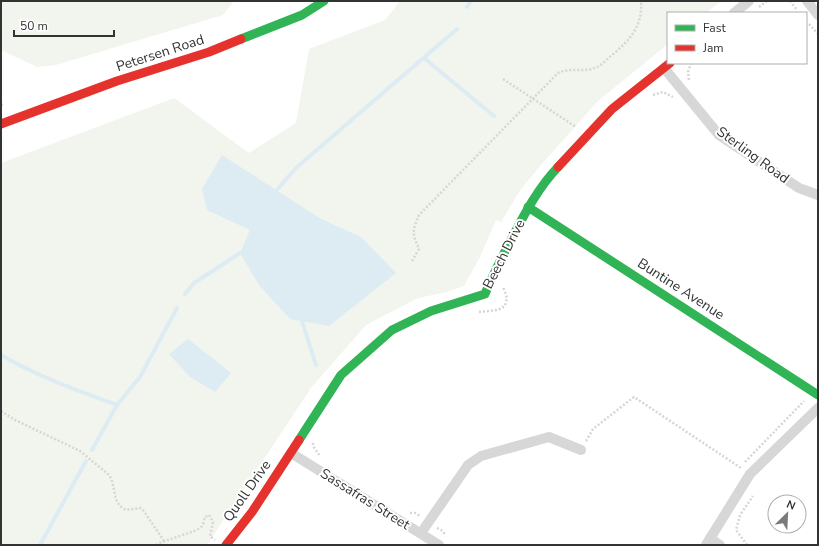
<svg xmlns="http://www.w3.org/2000/svg" width="819" height="546" font-family="'Nunito Sans',sans-serif">
<style>
.green{fill:#f1f5ed}
.water{fill:#ddebf3}
.lines{fill:none;stroke-linecap:round;stroke-linejoin:round}
.stream{stroke:#ddebf3;stroke-width:4}
.path{stroke:#d6d6d6;stroke-width:2.5;stroke-dasharray:2 2;stroke-linecap:butt}
.street{stroke:#d7d7d7;stroke-width:10}
.fast{stroke:#30b455;stroke-width:9}
.jam{stroke:#e5322d;stroke-width:9}
.labels{text-anchor:middle;dominant-baseline:central;stroke-width:4;stroke-linejoin:round;paint-order:stroke}
.street-label{font-size:14px;fill:#333;stroke:#fff}
</style>
<rect width="100%" height="100%" fill="#fff"/>
<g class="green">
<path d="M1 1H234L223 15 56 65 37 67 1 50Z"/>
<path d="M400 1H721L706 13H668V44L598 101 540 166 519 192 501 222 496 220 480 257 464 286 447 292 418 298 366 325 311 388 207 545H1V163L174 98 249 153 296 123 309 49 385 20Z"/>
</g>
<g class="water">
<path d="M222 155 321 219 361 237 396 273 329 326 290 319 259 285 240 253 250 230 207 210 202 189Z"/>
<path d="M188 339 231 373 215 392 190 377 169 354Z"/>
</g>
<g class="lines">
<g class="stream">
<path d="M467 7 471 1"/>
<path d="M424 58 494 116"/>
<path d="M276 191 296 168 457 29"/>
<path d="M185 294 194 283 240 253"/>
<path d="M302 321 316 365"/>
<path d="M1 355C39 377 76 390 117 405"/>
<path d="M92 450 117 405 140 377 177 308"/>
<path d="M40 545 86 461"/>
</g>
<g class="path">
<path d="M790 1 797 10"/>
<path d="M759 7 767 1"/>
<path d="M809 24 818 34"/>
<path d="M503 79 576 127"/>
<path d="M689 80 688 72 691 63"/>
<path d="M653 95 663 92 673 97"/>
<path d="M1 105 3 104"/>
<path d="M412 261 419 249C412 233 412 231 419 215L558 73C570 67 585 73 597 67 602 65 607 59 612 55 630 40 643 26 641 1"/>
<path d="M479 312 498 310 505 306 507 298 503 287"/>
<path d="M1 411 15 420 80 451 109 475C117 487 111 503 126 510L140 508 143 510 164 541"/>
<path d="M586 441 593 429 634 397 741 468"/>
<path d="M313 443V446L320 456"/>
<path d="M745 462 804 401"/>
<path d="M410 513H415L420 516"/>
<path d="M437 528 443 531 445 535"/>
<path d="M156 545C166 539 198 532 202 526 204 523 204 519 205 517L209 515 213 522 210 536 215 540"/>
<path d="M747 545 736 530 740 515 753 496"/>
</g>
<g class="street">
<path d="M807 1 818 15"/>
<path d="M734 13 749 1"/>
<path d="M664 68 719 135 799 188 818 195"/>
<path d="M291 453 439 545"/>
<path d="M421 533 468 465 481 456 549 437 581 450"/>
<path d="M710 538 720 545"/>
<path d="M706 545 750 474 818 408"/>
</g>
<g class="fast">
<path d="M241 39 302 15 324 1"/>
<path d="M528 207 818 395"/>
<path d="M299 440 341 375 392 330 431 311 485 294C493 274 503 255 513 236 526 211 539 187 558 167"/>
</g>
<g class="jam">
<path d="M1 124 117 81 209 52 241 39"/>
<path d="M558 167 612 109 670 63"/>
<path d="M226 545 252 512 299 440"/>
</g>
</g>
<g class="labels">
<g class="street-label">
<text transform="translate(160 53) rotate(-18)">Petersen Road</text>
<text transform="translate(753 155) rotate(36)">Sterling Road</text>
<text transform="translate(504 254) rotate(-63)">Beech Drive</text>
<text transform="translate(681 289) rotate(33)">Buntine Avenue</text>
<text transform="translate(247 491) rotate(-55)">Quoll Drive</text>
<text transform="translate(365 499) rotate(32)">Sassafras Street</text>
</g>
</g>
<rect width="819" height="546" fill="none" stroke="#333333" stroke-width="4"/>
<rect x="667" y="12" width="140" height="52" fill="#ffffff" stroke="#adadad"/>
<rect x="675" y="25" width="20" height="6" fill="#30b455" stroke="#adadad"/>
<text x="703" y="32" font-size="12" fill="#333333">Fast</text>
<rect x="675" y="45" width="20" height="6" fill="#e5322d" stroke="#adadad"/>
<text x="703" y="52" font-size="12" fill="#333333">Jam</text>
<g transform="translate(787 514) rotate(24)"><circle r="19" fill="#ffffff" stroke="#adadad"/>
<path d="M0-3L7 15L0 10L-7 15Z" fill="#7a7a7a"/>
<text y="-6" font-size="11" font-weight="bold" text-anchor="middle" fill="#333333">N</text>
</g>
<path d="M14 30v6h100v-6" fill="none" stroke="#333333" stroke-width="2"/>
<text x="20" y="30" font-size="12" fill="#333333" stroke="#ffffff" stroke-width="3" paint-order="stroke">50 m</text>
</svg>
